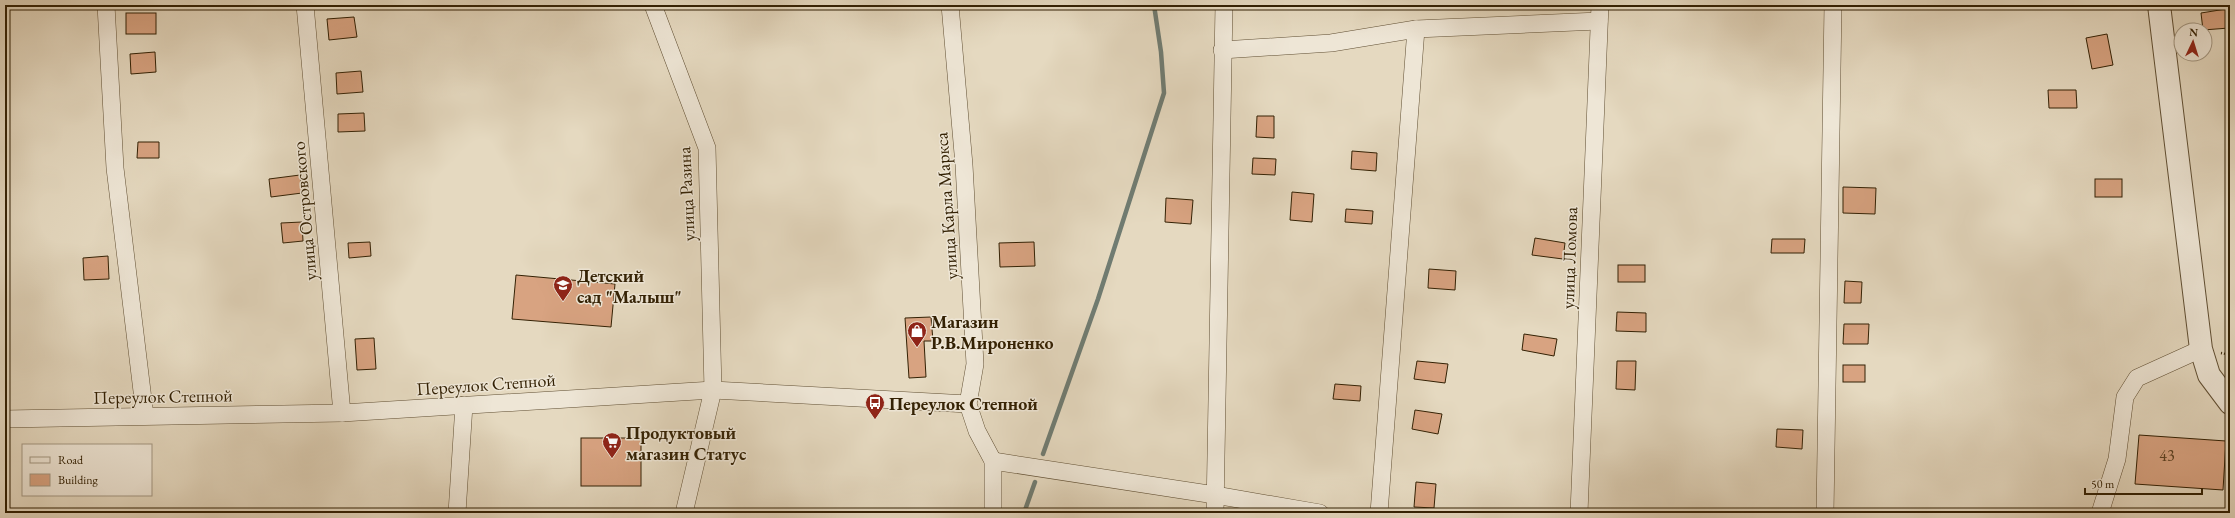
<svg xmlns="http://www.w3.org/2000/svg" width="2235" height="518" font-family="'EB Garamond',serif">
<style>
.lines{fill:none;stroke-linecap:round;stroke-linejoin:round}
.stream{stroke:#707c72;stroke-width:4.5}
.building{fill:#d8a381;stroke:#332104}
.minor-casing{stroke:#604f33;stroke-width:18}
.tertiary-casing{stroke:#604f33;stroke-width:24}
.path{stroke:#332104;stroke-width:2.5;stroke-dasharray:1 2;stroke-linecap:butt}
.minor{stroke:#eee6d6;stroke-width:17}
.tertiary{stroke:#eee6d6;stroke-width:22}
.labels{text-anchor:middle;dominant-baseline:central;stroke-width:3;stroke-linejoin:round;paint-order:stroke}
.number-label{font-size:16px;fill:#5c4223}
.street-label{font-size:18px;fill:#332104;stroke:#eee6d6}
.poi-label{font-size:18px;font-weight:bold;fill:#332104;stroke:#eee6d6;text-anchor:start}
</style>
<rect width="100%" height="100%" fill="#e5d9c0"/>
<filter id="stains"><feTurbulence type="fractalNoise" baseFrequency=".005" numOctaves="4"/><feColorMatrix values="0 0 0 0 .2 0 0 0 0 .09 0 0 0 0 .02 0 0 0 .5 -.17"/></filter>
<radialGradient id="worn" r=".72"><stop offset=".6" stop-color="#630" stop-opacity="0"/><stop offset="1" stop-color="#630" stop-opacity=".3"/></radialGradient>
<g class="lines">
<g class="stream">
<path d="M1043 454 1098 299 1164 93 1161 52 1154 5"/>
<path d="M1024 513 1035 482"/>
</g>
</g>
<g class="building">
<path d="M2226 9 2229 28 2203 30 2201 13Z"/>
<rect x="126" y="13" width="30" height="21"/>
<path d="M354 17 357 37 329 40 327 19Z"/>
<path d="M2107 34 2113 65 2092 69 2086 38Z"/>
<path d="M155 52 156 72 131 74 130 54Z"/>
<path d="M361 71 363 92 337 94 336 73Z"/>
<path d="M2048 90H2076L2077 108H2049Z"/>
<path d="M364 113 365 131 338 132V114Z"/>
<path d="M1257 116H1274V138L1256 137Z"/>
<path d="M138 142H159V158H137Z"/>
<path d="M1352 151 1377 153 1376 171 1351 169Z"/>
<path d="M1253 158 1276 159 1275 175 1252 174Z"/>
<path d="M300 175 302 193 271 197 269 179Z"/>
<rect x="2095" y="179" width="27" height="18"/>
<path d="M1843 187 1876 188 1875 214 1843 213Z"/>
<path d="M1292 192 1314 194 1312 222 1290 220Z"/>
<path d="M1166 198 1193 200 1191 224 1165 222Z"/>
<path d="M1346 209 1373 211 1372 224 1345 222Z"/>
<path d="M302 222 303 241 283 243 281 223Z"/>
<path d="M1535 238 1565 243 1563 259 1532 255Z"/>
<path d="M1772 239H1805L1804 253H1771Z"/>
<path d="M370 242 371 256 349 258 348 243Z"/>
<path d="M1034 242 1035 266 1000 267 999 243Z"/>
<path d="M108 256 109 279 84 280 83 258Z"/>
<rect x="1618" y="265" width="27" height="17"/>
<path d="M1429 269 1456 271 1455 290 1428 288Z"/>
<path d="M516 275 615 284 611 327 512 319Z"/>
<path d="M1845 281 1862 282 1861 303H1844Z"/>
<path d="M1617 312 1646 313V332L1616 331Z"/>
<path d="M931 317 933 341H924L926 377 909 378 905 318Z"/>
<path d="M1844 324H1869L1868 344H1843Z"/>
<path d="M1524 334 1557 339 1554 356 1522 350Z"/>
<path d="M374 338 376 369 357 370 355 339Z"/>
<path d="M1417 361 1448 364 1445 383 1414 379Z"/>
<path d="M1617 361H1636L1635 390 1616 389Z"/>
<rect x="1843" y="365" width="22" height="17"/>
<path d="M1335 384 1361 386 1360 401 1333 399Z"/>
<path d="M1415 410 1442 414 1438 434 1412 429Z"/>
<path d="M1777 429 1803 430 1802 449 1776 447Z"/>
<path d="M2139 435 2226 441 2223 490 2135 484Z"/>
<rect x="581" y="438" width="60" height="48"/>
<path d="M1416 482 1436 484 1434 508 1414 507Z"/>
</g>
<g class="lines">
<g class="minor-casing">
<g id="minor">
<path d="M106 5 115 168 145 416"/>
<path d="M305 5 342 413"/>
<path d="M653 5 707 148 713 390 684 513"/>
<path d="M950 5 964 165 975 364 968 404 977 431 993 461V513"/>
<path d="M1222 50 1331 43 1416 29 1599 21"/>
<path d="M5 419 342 413 713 390 968 404"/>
<path d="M993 461 1215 495 1320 513"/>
<path d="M457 513 464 405"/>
<path d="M1215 513 1224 5"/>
<path d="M1379 513 1416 29"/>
<path d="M1579 513 1600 5"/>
<path d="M1825 513 1833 5"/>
<path d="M2100 513 2117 459 2125 397 2137 378 2201 349"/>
</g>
</g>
<g class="tertiary-casing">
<path id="tertiary" d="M2159 5 2201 349 2209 375 2230 403"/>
</g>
<path class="path" d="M2221 353 2230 355V358"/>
<use href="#minor" class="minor"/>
<use href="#tertiary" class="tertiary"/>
</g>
<defs>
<g id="school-pin" transform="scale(1)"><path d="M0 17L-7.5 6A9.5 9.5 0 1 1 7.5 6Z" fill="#8f2418" stroke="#eee6d6"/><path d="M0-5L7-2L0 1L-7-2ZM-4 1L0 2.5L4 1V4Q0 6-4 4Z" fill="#fff"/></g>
<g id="shop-pin" transform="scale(1)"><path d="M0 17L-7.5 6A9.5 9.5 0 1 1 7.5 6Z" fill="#8f2418" stroke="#eee6d6"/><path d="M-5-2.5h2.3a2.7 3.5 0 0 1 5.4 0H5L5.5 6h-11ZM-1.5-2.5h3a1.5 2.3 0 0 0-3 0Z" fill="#fff"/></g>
<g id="bus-pin" transform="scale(1)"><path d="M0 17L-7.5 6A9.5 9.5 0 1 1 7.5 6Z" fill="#8f2418" stroke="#eee6d6"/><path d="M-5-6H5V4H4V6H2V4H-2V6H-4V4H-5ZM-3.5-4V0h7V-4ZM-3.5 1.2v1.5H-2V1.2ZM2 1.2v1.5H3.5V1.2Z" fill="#fff"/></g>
<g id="supermarket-pin" transform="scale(1)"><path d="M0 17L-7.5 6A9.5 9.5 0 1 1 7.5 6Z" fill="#8f2418" stroke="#eee6d6"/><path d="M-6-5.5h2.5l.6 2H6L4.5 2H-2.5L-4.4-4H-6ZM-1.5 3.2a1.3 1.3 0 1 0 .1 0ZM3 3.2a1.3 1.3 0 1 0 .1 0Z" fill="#fff"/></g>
</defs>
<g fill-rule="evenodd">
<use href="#school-pin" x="563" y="285"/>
<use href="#shop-pin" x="917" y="331"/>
<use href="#bus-pin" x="875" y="403"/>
<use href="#supermarket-pin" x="612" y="442"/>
</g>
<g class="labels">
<g class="number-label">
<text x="2167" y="455">43</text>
</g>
<g class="street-label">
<text transform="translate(686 194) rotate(-93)">улица Разина</text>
<text transform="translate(946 206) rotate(-94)">улица Карла Маркса</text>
<text transform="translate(304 211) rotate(-95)">улица Островского</text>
<text transform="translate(1569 258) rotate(-88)">улица Ломова</text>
<text transform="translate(486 384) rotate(-4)">Переулок Степной</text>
<text transform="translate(163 396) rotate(-1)">Переулок Степной</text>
</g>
<g class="poi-label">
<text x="577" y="275">Детский<tspan x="577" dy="21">сад "Малыш"</tspan></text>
<text x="931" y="321">Магазин<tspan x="931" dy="21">Р.В.Мироненко</tspan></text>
<text x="889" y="403">Переулок Степной</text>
<text x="626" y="432">Продуктовый<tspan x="626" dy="21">магазин Статус</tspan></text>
</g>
</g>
<rect width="2235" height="518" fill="none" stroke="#e5d9c0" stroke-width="20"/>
<rect x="6" y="6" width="2223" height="506" fill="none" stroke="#332104" stroke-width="2"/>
<rect x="10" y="10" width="2215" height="498" fill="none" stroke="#332104"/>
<rect x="22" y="444" width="130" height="52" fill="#eee6d6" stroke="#a39782"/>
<rect x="30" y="457" width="20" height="6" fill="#eee6d6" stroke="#a39782"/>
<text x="58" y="464" font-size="12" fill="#332104">Road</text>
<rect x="30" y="474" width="20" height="12" fill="#d8a381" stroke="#a39782"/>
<text x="58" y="484" font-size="12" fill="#332104">Building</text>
<g transform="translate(2193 42) rotate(4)"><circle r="19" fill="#eee6d6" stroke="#a39782"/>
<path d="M0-3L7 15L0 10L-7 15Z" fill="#8f2418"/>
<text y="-6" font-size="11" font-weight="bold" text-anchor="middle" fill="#332104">N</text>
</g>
<path d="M2085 488v6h117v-6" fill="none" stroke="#332104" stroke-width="2"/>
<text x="2091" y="488" font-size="12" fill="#332104" stroke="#eee6d6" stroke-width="3" paint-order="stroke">50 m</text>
<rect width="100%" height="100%" filter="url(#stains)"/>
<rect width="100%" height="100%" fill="url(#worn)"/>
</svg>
